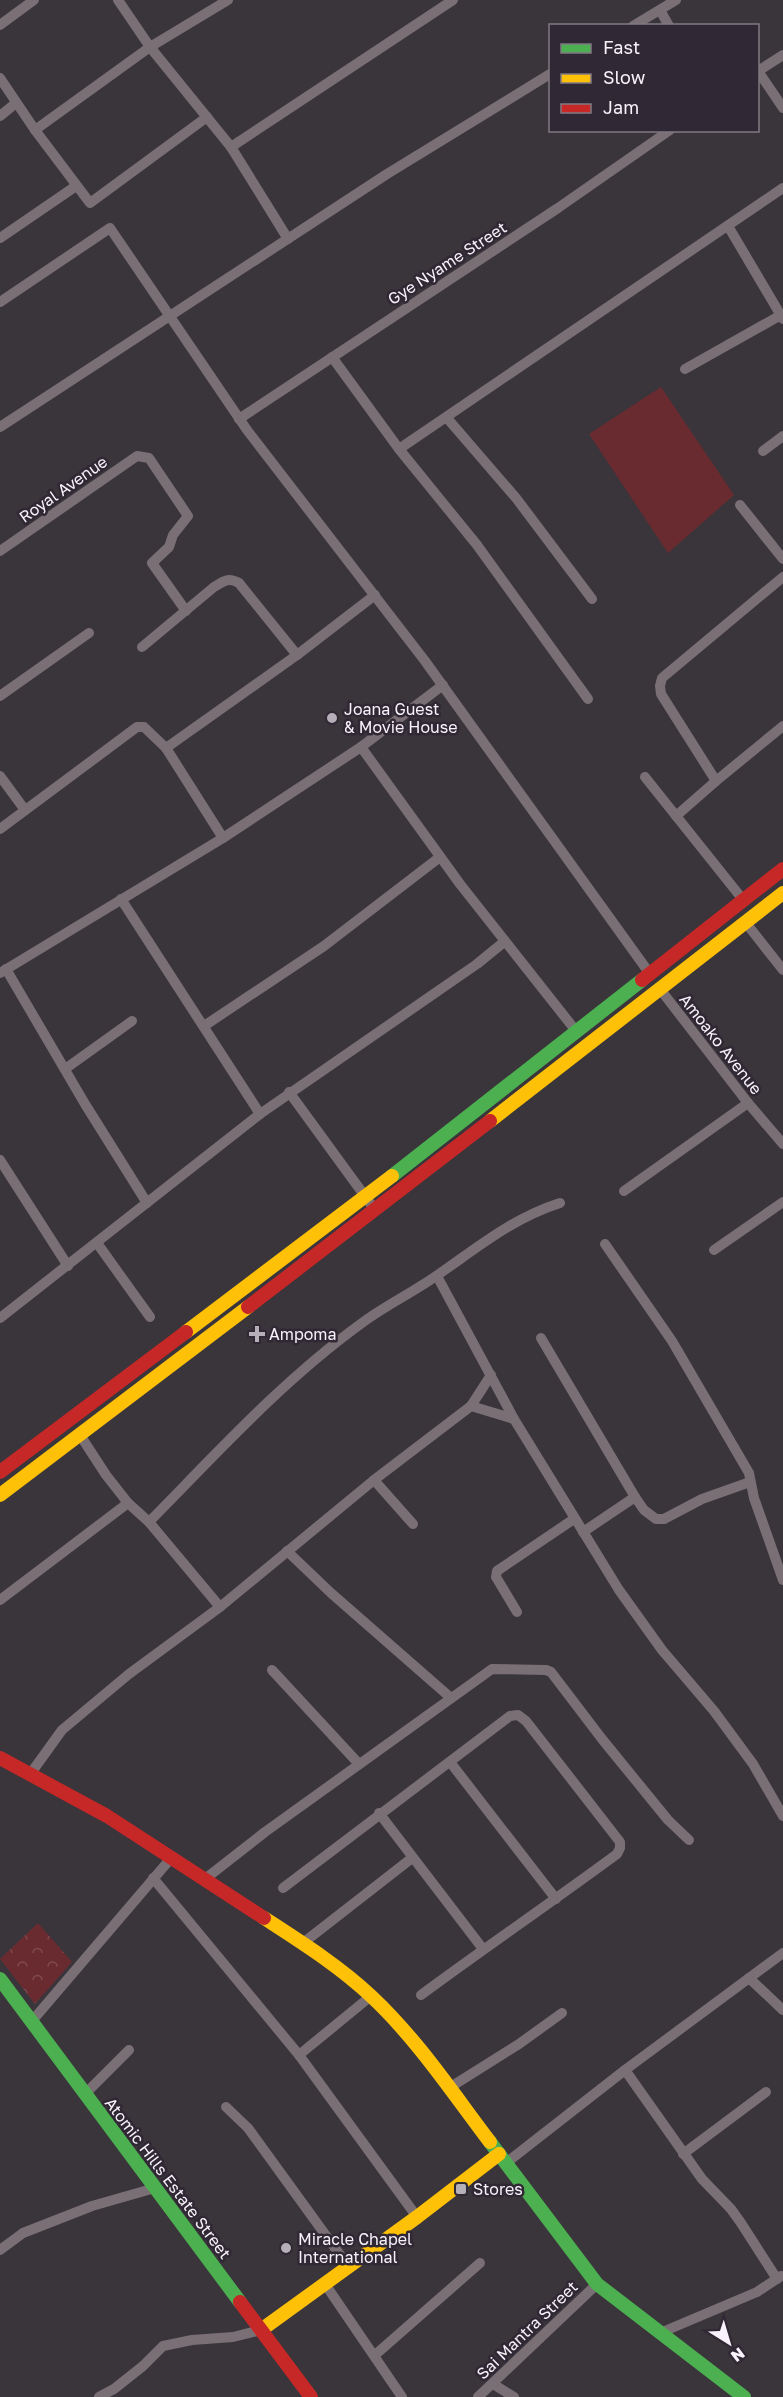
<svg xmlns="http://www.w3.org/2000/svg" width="783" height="2397" font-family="'Golos Text',sans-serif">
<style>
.park{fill:url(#park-crowns)}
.pitch{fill:#692b30}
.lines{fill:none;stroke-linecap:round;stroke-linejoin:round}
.street{stroke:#796f74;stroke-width:10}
.fast{stroke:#4caf50;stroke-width:14}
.slow{stroke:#ffc107;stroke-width:14}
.jam{stroke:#c62828;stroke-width:14}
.poi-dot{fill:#b5b0b7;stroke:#302834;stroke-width:2}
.labels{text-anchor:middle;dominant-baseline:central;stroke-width:5;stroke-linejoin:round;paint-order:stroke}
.street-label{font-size:16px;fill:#f8f2fa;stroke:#302834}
.poi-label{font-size:16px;fill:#f8f2fa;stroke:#302834;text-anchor:start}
</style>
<defs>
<pattern id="park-crowns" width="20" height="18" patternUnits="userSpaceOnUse" patternTransform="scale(1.5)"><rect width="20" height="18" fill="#692b30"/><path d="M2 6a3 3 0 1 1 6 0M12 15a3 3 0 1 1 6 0" fill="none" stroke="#7f4a4f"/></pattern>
</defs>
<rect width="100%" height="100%" fill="#39353b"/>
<path class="park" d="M38 1923 72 1962 35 2004 0 1959Z"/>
<path class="pitch" d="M661 387 734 495 668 553 589 434Z"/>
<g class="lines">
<g class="street">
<path d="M118 0 150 47 231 147 453 0"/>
<path d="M660 10 669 26"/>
<path d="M0 25 34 0"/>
<path d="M633 26 676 0"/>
<path d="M758 71 783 108"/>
<path d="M758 71 783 55"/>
<path d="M0 78 35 130 90 203 207 117"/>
<path d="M0 116 16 103"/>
<path d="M35 130 150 47 228 0"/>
<path d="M231 147 288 239"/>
<path d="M728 226 783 319"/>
<path d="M0 238 76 186"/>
<path d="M0 302 110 228 247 430 425 661 650 974"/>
<path d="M332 357 399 449 477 545 588 699"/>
<path d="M685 369 781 315"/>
<path d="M447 418 516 498 592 599"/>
<path d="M239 419 558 208 670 130"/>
<path d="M0 427 387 174 550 74"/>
<path d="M399 449 783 188"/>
<path d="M763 451 783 436"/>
<path d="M740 505 783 559"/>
<path d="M0 551 137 456 149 458 188 516 173 535 169 547 152 563 186 611"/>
<path d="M142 647 214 587C224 581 228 577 239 583L297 655"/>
<path d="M0 696 89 633"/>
<path d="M361 747 460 884 576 1031"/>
<path d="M166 748 297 655 375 595"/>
<path d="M0 776 25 810"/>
<path d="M645 777 744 901"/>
<path d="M716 781 661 694 660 686 662 678 783 577"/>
<path d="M676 816 716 781 783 726"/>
<path d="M0 829 137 727H144L166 748 223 838"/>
<path d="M121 899 260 1114"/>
<path d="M746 923 783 970"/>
<path d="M6 969 85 1104 147 1203"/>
<path d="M0 973 223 838 361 747 443 685"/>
<path d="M660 989 748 1103 783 1144"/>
<path d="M204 1026 324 946 440 857"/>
<path d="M65 1069 132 1021"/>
<path d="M289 1092 375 1210"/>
<path d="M0 1160 68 1266"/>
<path d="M624 1191 748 1103"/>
<path d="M97 1243 150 1317"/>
<path d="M605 1244 672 1341 749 1473 754 1498 783 1580"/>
<path d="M714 1250 783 1202"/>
<path d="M437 1276 514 1419 619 1590 662 1650 714 1711 753 1764 783 1816"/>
<path d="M0 1318 260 1114 477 964 504 942"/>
<path d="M541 1338 635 1497 644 1510 656 1519H664L702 1499 750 1482"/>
<path d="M471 1406 491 1375"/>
<path d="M80 1435 106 1475 128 1503 149 1522 220 1607"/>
<path d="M374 1480 413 1524"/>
<path d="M149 1522C217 1453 283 1380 362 1323 386 1305 414 1292 439 1274 478 1247 513 1218 560 1203"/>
<path d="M583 1532 635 1497"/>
<path d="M287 1551 331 1593 451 1698"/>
<path d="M0 1600 128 1503"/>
<path d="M517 1612 496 1577 497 1571 574 1519"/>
<path d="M272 1670 359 1764"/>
<path d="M450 1762 556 1899"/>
<path d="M31 1773 62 1730 129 1674 220 1607 374 1480 471 1406 514 1419"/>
<path d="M379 1813 483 1949"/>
<path d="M153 1878 299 2055 417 2217"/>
<path d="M205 1879 265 1832 492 1669 546 1670 551 1672 602 1739 668 1820 689 1840"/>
<path d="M283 1888 510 1716 518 1715 526 1721 620 1842V1848L617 1854C552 1902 486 1947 421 1995"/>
<path d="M303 1943 412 1858"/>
<path d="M749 1978 783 2010"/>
<path d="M32 2021 172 1857"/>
<path d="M299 2055 371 1996"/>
<path d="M625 2070 702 2179 731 2209 741 2223 777 2279"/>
<path d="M449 2088 519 2044 562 2013"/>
<path d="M85 2094 129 2050"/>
<path d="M226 2107 248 2128 348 2266"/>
<path d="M683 2154 766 2092"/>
<path d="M506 2163 625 2070 783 1953"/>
<path d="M0 2250 23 2233 92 2206 155 2188"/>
<path d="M325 2284 402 2397"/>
<path d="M660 2333 757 2292 781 2276"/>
<path d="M375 2355 480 2263"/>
<path d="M493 2384 514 2397"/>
<path d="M99 2397 114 2389 143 2366 163 2346 192 2340 233 2337 261 2330"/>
<path d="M478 2397 597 2284"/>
</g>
<g class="fast">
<path d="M392 1176 642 980"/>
<path d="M0 1979 240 2302"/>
<path d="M490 2142 597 2284 744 2397"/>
</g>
<g class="slow">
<path d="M490 1121 783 893"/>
<path d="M186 1332 392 1176"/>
<path d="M0 1495 248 1307"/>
<path d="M264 1918C301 1942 339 1966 371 1996 417 2039 452 2092 490 2142"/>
<path d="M261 2330 417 2217 499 2154"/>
</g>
<g class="jam">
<path d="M642 980 783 869"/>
<path d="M248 1307 490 1121"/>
<path d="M0 1472 186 1332"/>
<path d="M0 1758 107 1816 264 1918"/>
<path d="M240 2302 311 2397"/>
</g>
</g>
<g class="poi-dot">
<circle cx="332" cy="718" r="6"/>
<path d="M254 1325h6v6h6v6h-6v6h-6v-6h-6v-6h6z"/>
<rect x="455" y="2183" width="12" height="12" rx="3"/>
<circle cx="286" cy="2248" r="6"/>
</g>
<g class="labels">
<g class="street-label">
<text transform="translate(447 263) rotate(-33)">Gye Nyame Street</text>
<text transform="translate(63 489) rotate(-35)">Royal Avenue</text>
<text transform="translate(721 1044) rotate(52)">Amoako Avenue</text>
<text transform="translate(168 2178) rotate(53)">Atomic Hills Estate Street</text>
<text transform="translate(527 2330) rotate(-44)">Sai Mantra Street</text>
</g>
<g class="poi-label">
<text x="344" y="709">Joana Guest<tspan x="344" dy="18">&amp; Movie House</tspan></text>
<text x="269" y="1334">Ampoma</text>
<text x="473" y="2189">Stores</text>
<text x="298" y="2239">Miracle Chapel<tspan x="298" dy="18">International</tspan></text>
</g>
</g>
<rect x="549" y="24" width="210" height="108" fill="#302834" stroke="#807983" stroke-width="1.5"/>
<rect x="561" y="44" width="30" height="9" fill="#4caf50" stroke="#807983" stroke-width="1.5"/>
<text x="603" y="54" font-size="18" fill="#f8f2fa">Fast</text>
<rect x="561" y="74" width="30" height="9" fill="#ffc107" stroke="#807983" stroke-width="1.5"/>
<text x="603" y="84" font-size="18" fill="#f8f2fa">Slow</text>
<rect x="561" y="104" width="30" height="9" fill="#c62828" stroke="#807983" stroke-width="1.5"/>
<text x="603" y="114" font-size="18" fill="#f8f2fa">Jam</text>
<g transform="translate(729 2343) rotate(143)" stroke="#302834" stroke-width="4.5" paint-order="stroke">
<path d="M0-4.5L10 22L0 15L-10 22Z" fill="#f8f2fa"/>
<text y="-9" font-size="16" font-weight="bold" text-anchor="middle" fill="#f8f2fa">N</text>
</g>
</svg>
